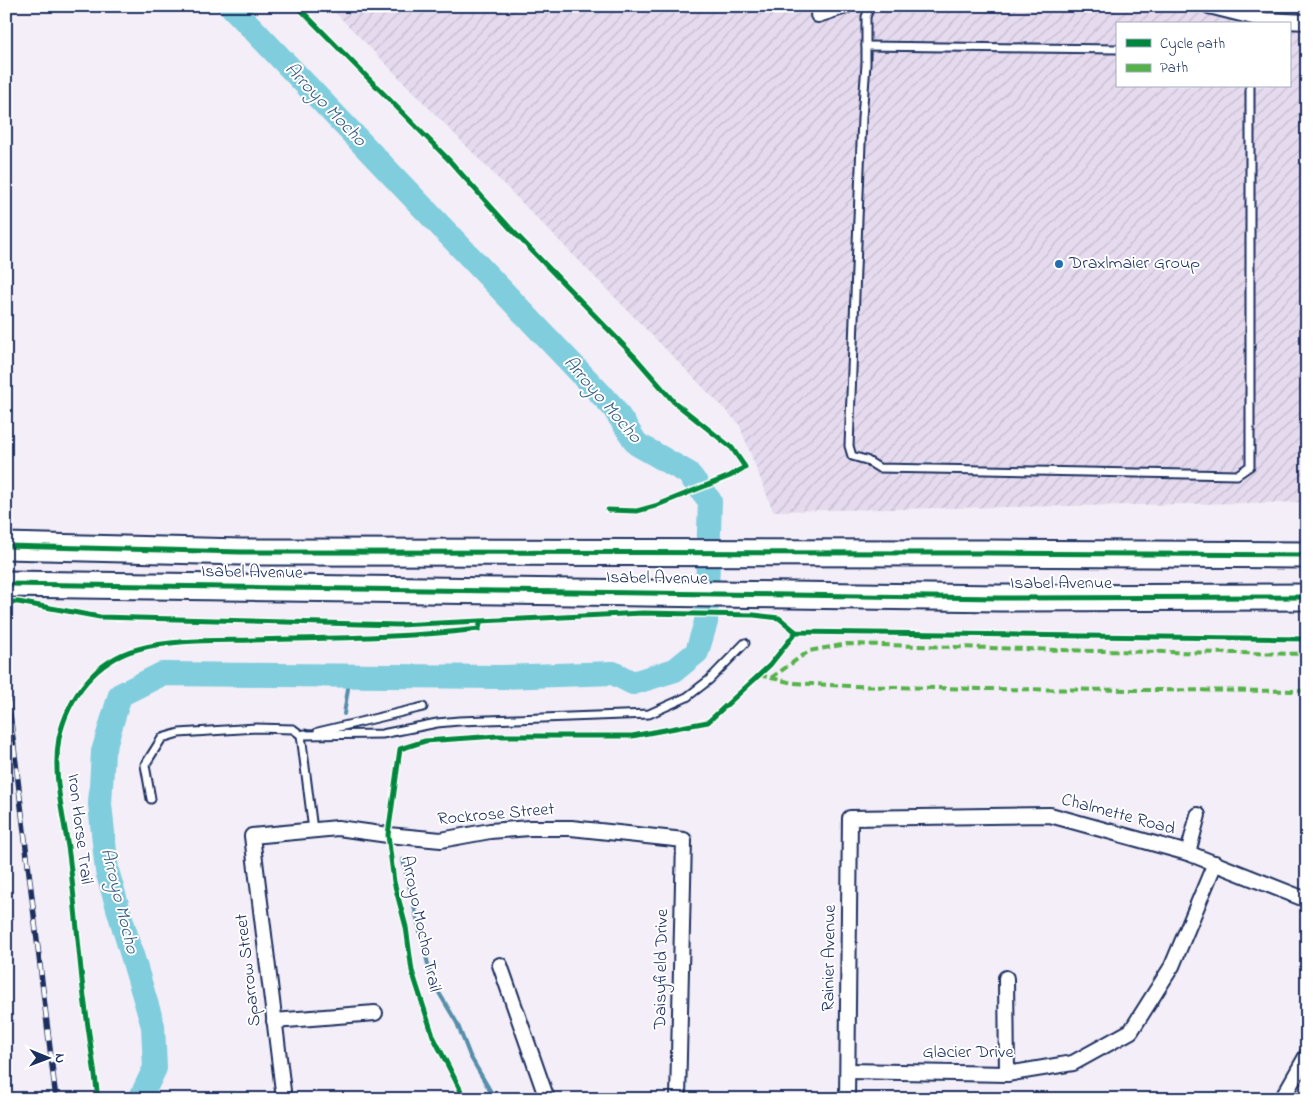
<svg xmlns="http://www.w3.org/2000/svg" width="1313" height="1105" font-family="'Indie Flower',sans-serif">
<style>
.industrial{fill:url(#industrial-furrows);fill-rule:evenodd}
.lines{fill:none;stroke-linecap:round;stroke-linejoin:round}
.stream{stroke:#578eaa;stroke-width:4}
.river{stroke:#7fcddd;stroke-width:24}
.lane-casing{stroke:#1b2f5e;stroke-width:11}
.street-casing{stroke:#1b2f5e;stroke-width:18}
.highway-casing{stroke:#1b2f5e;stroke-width:29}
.lane{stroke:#fff;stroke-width:7}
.street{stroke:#fff;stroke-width:14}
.highway{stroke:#fff;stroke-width:25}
.rail-casing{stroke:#1b2f5e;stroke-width:5.5}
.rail{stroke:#fff;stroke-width:4;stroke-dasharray:11;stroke-linecap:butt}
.quiet{stroke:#55b248;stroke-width:4;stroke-dasharray:8 4;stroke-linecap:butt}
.cycleway-casing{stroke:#fff;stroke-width:8}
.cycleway{stroke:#00873e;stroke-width:5}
.poi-dot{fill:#1f6fb2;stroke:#fff;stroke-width:2}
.labels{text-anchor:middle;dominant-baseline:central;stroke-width:4;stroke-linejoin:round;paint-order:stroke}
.poi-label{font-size:18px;fill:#1b2f5e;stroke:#fff;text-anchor:start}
.street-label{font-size:18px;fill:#1b2f5e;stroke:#fff}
.water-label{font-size:19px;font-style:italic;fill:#395e84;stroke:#fff}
</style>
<defs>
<pattern id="industrial-furrows" width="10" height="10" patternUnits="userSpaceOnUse" patternTransform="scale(1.25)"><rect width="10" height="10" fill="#e5daee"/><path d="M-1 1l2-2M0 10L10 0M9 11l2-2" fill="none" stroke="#c4bbce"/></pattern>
</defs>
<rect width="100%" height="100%" fill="#f3eef7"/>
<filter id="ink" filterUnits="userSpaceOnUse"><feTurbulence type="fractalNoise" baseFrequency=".02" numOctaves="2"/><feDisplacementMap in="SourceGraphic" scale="10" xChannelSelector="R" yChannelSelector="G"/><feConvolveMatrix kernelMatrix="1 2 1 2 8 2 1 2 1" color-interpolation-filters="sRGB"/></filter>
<g filter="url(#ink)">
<path class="industrial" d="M329 6H1307V502L773 511 739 424ZM1117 24H1289V86H1117Z"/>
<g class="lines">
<g class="stream">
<path d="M344 714 350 676"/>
<path d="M403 860 432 981 457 1023 470 1056 495 1099"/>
</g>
<path class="river" d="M140 1099 155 1068 153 1026 107 871 100 804 103 752 120 695 162 674 502 677 613 673 633 683 675 670 697 652 706 622 710 501 688 473 637 444 613 407 231 6"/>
<g class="lane-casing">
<g id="lane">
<path d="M870 6 866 17V64L862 118 849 446 852 456 866 460 879 468 1237 475 1250 466V86"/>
<path d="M866 46 1117 49"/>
<path d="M318 732 423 707"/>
<path d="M305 734 301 735 313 830"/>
<path d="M151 799 145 765 162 738 179 733 256 728 293 729 301 735 382 734 437 723 459 721 649 714 687 697 709 680 745 643"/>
</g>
</g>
<g class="street-casing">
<g id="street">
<path d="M1209 6 1265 20 1307 22"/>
<path d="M818 15 846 6"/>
<path d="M1188 853 1198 815"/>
<path d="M500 965 547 1099"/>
<path d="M1006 978 1007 1074"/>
<path d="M274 1021 375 1013"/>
<path d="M848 1071 1007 1074 1073 1063 1131 1031 1172 966 1215 863"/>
<path d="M284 1099 252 836 338 828 388 835 441 840 490 831 530 828H571L684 840 678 1099"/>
<path d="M847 1099 850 818 1050 815 1188 853 1307 900"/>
<path d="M1282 1099 1307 1055"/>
</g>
</g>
<g class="highway-casing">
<g id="highway">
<path d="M6 546 241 552 989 553 1307 555"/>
<path d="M6 584 999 598 1307 597"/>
</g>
</g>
<use href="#lane" class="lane"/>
<use href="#street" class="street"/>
<use href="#highway" class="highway"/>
<g class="rail-casing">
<path id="rail" d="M6 680 56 1099"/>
</g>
<use href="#rail" class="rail"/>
<g class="quiet">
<path d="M759 675 793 683 849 686 980 689 1307 691"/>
<path d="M771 678 809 651 847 644 1098 651 1307 654"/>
</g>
<g class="cycleway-casing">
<g id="cycleway">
<path d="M297 6 448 159 510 228 634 356 674 402 732 448 745 467 730 476 655 506 637 511 608 510"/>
<path d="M6 546 241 552 989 553 1307 555"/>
<path d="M6 584 999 598 1307 597"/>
<path d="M6 602H18L100 617 398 625 643 613 754 615 779 618 796 632 1307 639"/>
<path d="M98 1099C93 1056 85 1013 81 970 77 932 74 893 69 854 64 817 52 776 59 738 68 697 96 660 138 649 173 639 217 641 254 640 329 638 404 638 479 629L480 624"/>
<path d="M465 1099 433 1036 412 971 406 927 394 882 388 835 400 749 425 741 497 736H632L708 722 770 665 796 632"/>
</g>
</g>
<use href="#cycleway" class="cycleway"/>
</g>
</g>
<circle class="poi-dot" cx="1059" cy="264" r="5"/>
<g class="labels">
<g class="poi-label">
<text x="1069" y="264">Draxlmaier Group</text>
</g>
<g class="street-label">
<text transform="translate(252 573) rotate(1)">Isabel Avenue</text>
<text transform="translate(657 579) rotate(1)">Isabel Avenue</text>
<text x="1061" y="584">Isabel Avenue</text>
<text transform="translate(496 815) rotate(-5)">Rockrose Street</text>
<text transform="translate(1118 815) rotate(15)">Chalmette Road</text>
<text transform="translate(79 829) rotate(83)">Iron Horse Trail</text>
<text transform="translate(420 924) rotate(78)">Arroyo Mocho Trail</text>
<text transform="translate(830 958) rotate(-89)">Rainier Avenue</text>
<text transform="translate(662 969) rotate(-89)">Daisyfield Drive</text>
<text transform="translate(249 970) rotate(-97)">Sparrow Street</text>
<text x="968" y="1053">Glacier Drive</text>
</g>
<g class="water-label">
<text transform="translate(325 105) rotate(46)">Arroyo Mocho</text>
<text transform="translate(602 400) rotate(49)">Arroyo Mocho</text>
<text transform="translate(119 901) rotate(76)">Arroyo Mocho</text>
</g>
</g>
<rect width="1313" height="1105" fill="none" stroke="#fff" stroke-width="25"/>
<rect x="12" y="12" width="1288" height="1080" fill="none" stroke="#1b2f5e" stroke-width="2" filter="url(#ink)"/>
<rect x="1116" y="22" width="175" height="65" fill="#ffffff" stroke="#a4acbf"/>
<rect x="1126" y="39" width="25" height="8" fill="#00873e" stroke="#a4acbf"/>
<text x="1160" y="48" font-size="15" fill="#1b2f5e">Cycle path</text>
<rect x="1126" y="64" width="25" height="8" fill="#55b248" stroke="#a4acbf"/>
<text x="1160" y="72" font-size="15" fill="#1b2f5e">Path</text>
<g transform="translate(48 1058) rotate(91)" stroke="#ffffff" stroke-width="4" paint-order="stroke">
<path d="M0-4L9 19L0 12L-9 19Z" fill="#1b2f5e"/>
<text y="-8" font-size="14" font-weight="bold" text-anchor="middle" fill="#1b2f5e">N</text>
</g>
</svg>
